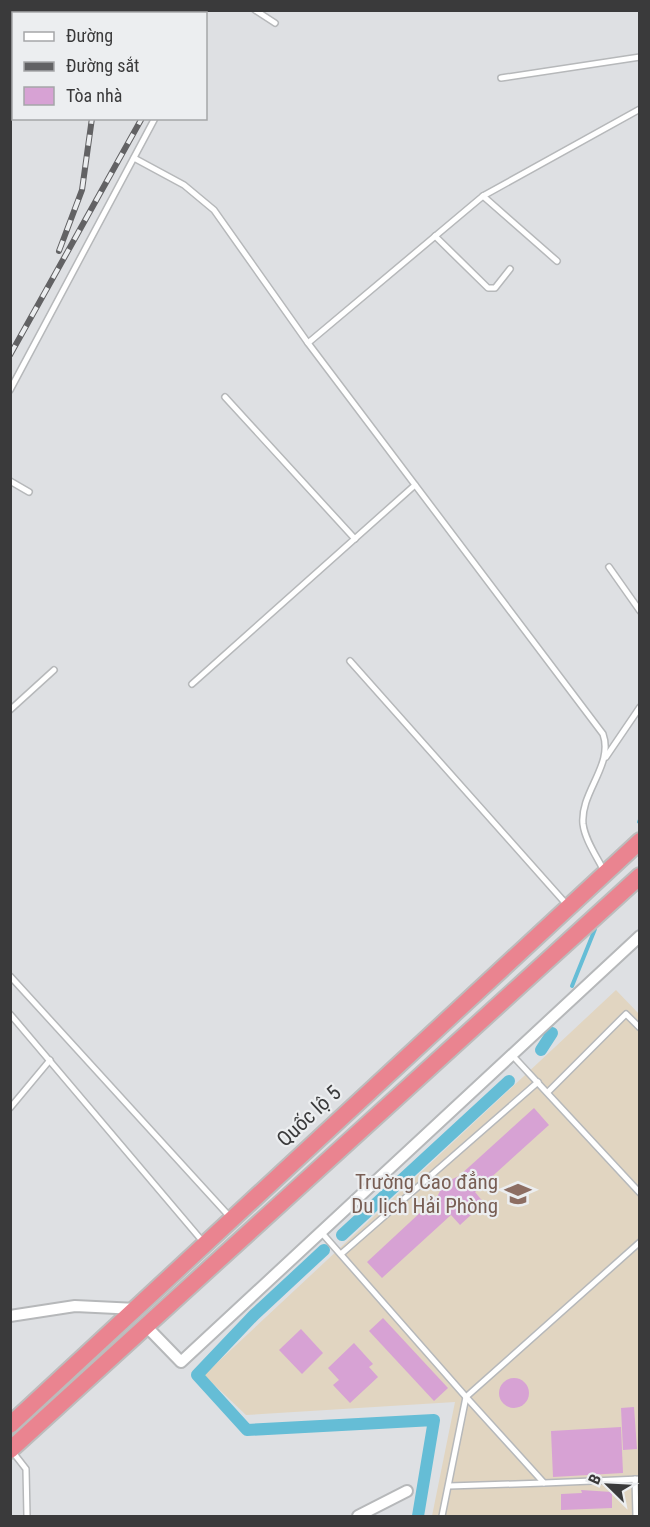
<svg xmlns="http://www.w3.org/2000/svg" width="650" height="1527" font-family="'Roboto Condensed',sans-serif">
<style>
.education{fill:#e1d5c1}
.green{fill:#acdbab}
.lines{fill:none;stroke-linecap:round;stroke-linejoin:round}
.stream{stroke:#65bdd6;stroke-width:4}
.canal{stroke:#65bdd6;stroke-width:12}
.building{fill:#d7a2d4}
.service-casing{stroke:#b6b8ba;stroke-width:8}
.minor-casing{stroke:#b6b8ba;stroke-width:14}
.trunk-casing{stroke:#bcbcbc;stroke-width:20}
.service{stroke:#fff;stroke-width:5}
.minor{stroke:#fff;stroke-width:10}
.trunk{stroke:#ea8490;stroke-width:16}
.rail-casing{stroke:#626264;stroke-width:6}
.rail{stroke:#eceef0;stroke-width:4;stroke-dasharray:11;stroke-linecap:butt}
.labels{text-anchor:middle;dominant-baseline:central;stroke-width:4.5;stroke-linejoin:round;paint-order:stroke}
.street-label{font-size:21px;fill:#3a3a3b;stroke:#eceef0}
.education-label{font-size:21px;fill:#785e54;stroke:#eceef0;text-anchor:end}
</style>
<rect width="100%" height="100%" fill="#dee0e3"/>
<path class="education" d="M616 990 639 1014V1516H432L455 1402 246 1415 204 1375Z"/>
<path class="green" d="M11 10 65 11 66 13 14 14 13 23H11Z"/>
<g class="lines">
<g class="stream">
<path d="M639 822 640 820"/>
<path d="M572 986 595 929"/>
</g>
<g class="canal">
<path d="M541 1050 552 1033"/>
<path d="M342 1235 509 1081"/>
<path d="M324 1250 254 1315 197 1375 247 1430 434 1420 418 1516"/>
</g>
</g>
<g class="building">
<path d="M534 1108 549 1125 475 1192 484 1203 460 1225 451 1215 382 1278 367 1262 437 1197 444 1183 459 1176Z"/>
<path d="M383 1318 448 1388 434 1401 369 1331Z"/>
<path d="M301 1329 323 1353 302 1374 279 1350Z"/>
<path d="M354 1343 373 1364 369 1367 378 1377 350 1403 333 1385 339 1380 328 1368Z"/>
<circle cx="514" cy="1393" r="15"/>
<path d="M634 1407 637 1449 623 1450 621 1408Z"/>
<path d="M621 1427 623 1473 553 1477 551 1431Z"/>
<path d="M581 1490 612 1492V1508L561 1510V1494L582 1493Z"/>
</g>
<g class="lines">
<g class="service-casing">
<g id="service">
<path d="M255 10 275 23"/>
<path d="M501 78 640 57"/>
<path d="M134 158 184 185 214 210 308 343 603 734C614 765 580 792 583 824 585 840 597 857 604 871"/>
<path d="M483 196 557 261"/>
<path d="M435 236 488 288H495L510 269"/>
<path d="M308 343 483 196 640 109"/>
<path d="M10 390 155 118"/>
<path d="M225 397 355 539"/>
<path d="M10 481 29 492"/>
<path d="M609 567 640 611"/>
<path d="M350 661 568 906"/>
<path d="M192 684 415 485"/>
<path d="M10 710 54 670"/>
<path d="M606 757 640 707"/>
<path d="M10 976 230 1217"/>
<path d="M10 1014 204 1243"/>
<path d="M512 1055 640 1193"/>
<path d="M548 1092 626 1014 640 1028"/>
<path d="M10 1108 50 1060"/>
<path d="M321 1232 466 1397 640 1242"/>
<path d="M341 1254 538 1082"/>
<path d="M466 1397 544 1483 640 1479"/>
<path d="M12 1451 26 1469 27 1516"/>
<path d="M635 1479 636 1516"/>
<path d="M449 1486 544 1483"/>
<path d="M442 1516 466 1397"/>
</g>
</g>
<g class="minor-casing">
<g id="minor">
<path d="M10 1316 75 1306 137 1309"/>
<path d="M147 1327 181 1362 640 936"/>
<path d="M358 1516 407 1491"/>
</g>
</g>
<g class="trunk-casing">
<g id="trunk">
<path d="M10 1425 640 841"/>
<path d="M10 1450 640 876"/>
</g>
</g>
<use href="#service" class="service"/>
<use href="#minor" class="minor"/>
<use href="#trunk" class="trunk"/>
<g class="rail-casing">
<g id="rail">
<path d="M71 10V14"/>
<path d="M201 14 202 10"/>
<path d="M59 251 82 190 92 118"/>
<path d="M10 355 142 118"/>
</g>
</g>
<use href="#rail" class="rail"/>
</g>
<defs>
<g id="university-bare" transform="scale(2.07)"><path d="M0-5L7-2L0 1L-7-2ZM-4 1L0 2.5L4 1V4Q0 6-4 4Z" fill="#8d6e63" stroke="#eceef0" stroke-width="2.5" paint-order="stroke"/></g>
</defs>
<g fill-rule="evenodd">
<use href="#university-bare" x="518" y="1194"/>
</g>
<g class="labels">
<g class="street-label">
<text transform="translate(309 1116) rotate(-43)">Quốc lộ 5</text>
</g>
<g class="education-label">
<text x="498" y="1182">Trường Cao đẳng<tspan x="498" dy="24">Du lịch Hải Phòng</tspan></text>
</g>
</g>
<rect width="650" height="1527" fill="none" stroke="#3a3a3b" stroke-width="24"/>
<rect x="12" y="12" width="195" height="108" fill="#eceef0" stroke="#a5a6a8" stroke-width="1.5"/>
<rect x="24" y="32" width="30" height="9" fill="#ffffff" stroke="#a5a6a8" stroke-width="1.5"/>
<text x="66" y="42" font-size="18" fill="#3a3a3b">Đường</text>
<rect x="24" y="62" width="30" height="9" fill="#626264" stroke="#a5a6a8" stroke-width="1.5"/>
<text x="66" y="72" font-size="18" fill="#3a3a3b">Đường sắt</text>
<rect x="24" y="87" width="30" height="18" fill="#d7a2d4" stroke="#a5a6a8" stroke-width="1.5"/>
<text x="66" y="102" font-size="18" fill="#3a3a3b">Tòa nhà</text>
<g transform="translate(608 1485) rotate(294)" stroke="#eceef0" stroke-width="4.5" paint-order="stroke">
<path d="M0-4.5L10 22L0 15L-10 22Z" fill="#3a3a3b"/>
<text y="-9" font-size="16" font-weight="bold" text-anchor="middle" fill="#3a3a3b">B</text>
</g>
</svg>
